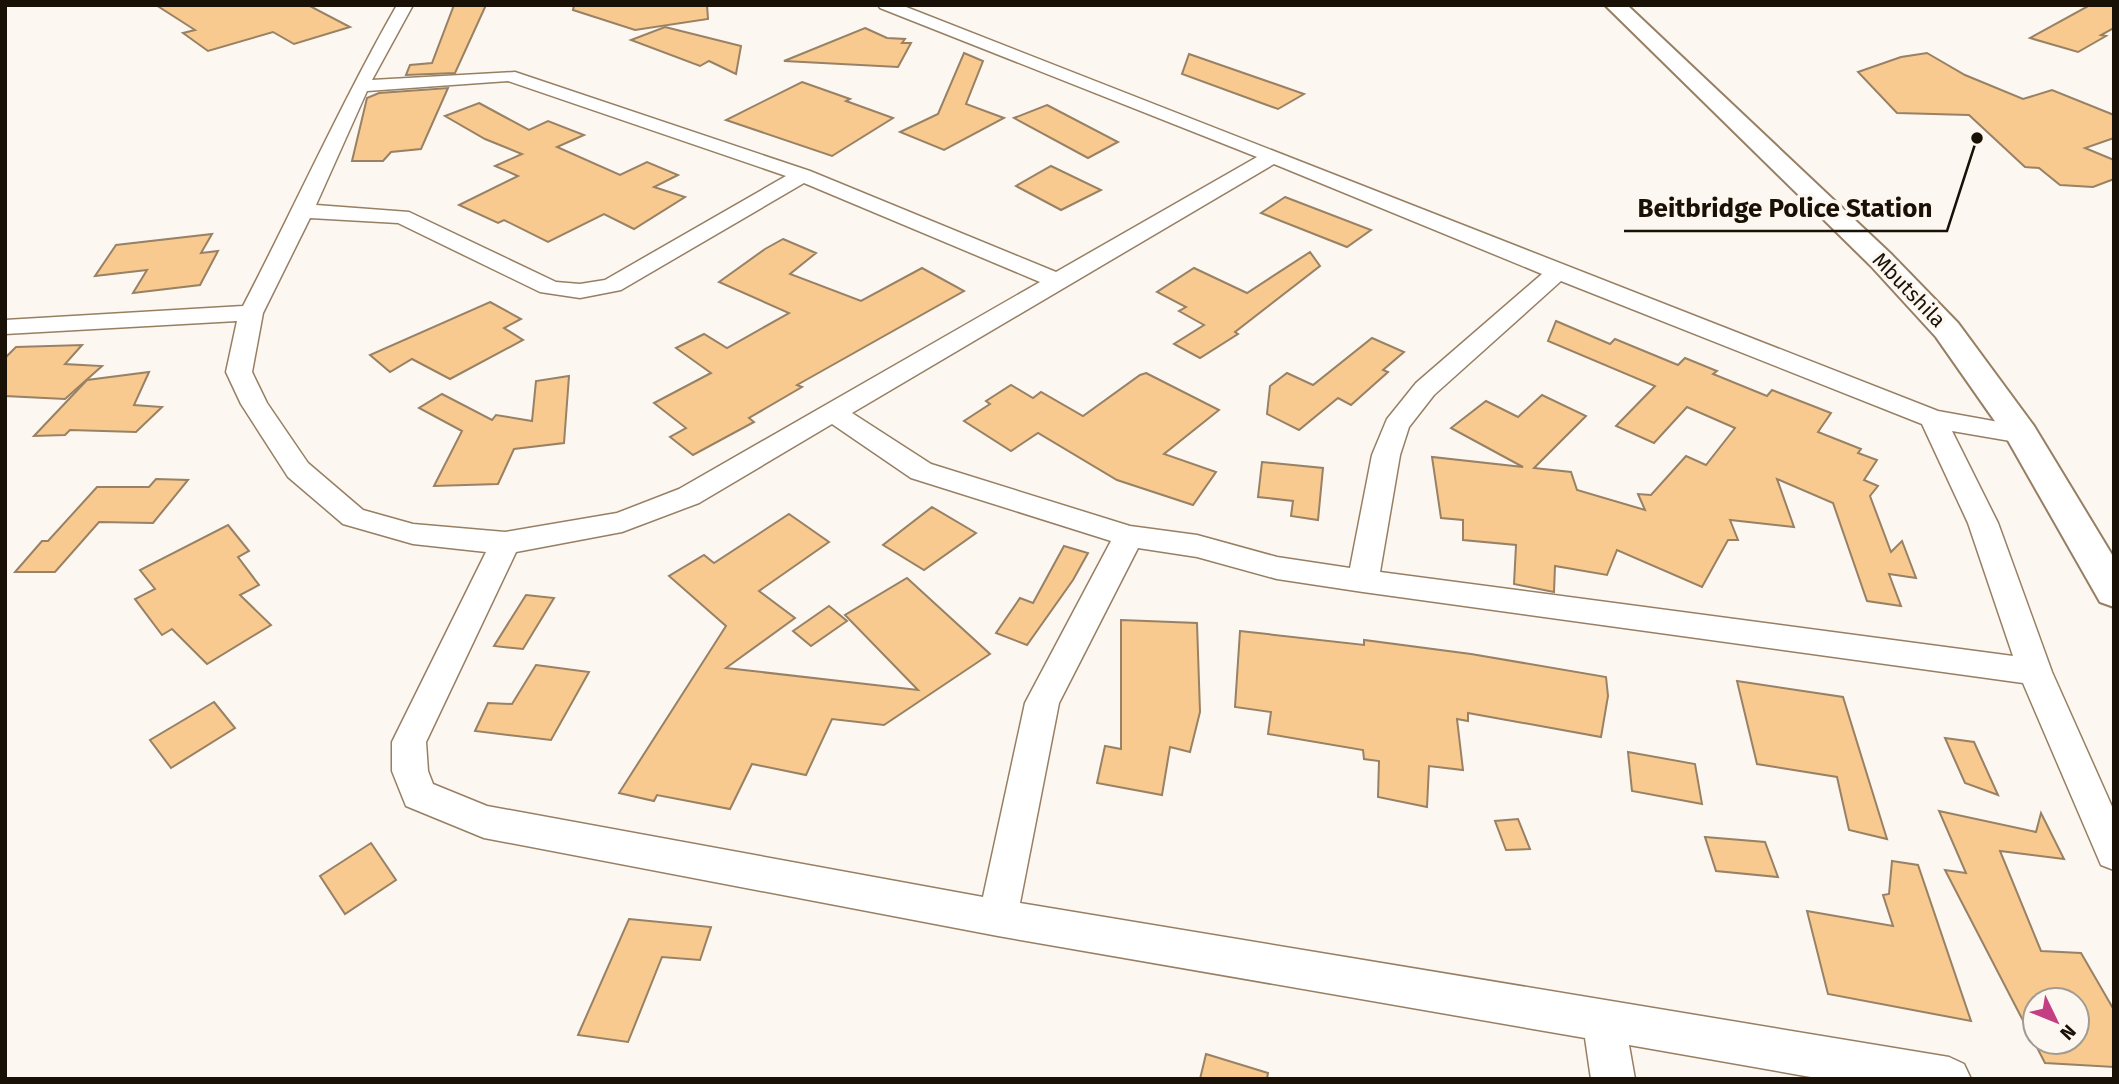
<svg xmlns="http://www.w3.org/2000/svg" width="2119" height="1084" font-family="'Fira Sans',sans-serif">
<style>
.building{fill:#f8ca90;stroke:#988164;stroke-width:2;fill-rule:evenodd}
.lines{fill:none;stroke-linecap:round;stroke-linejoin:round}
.minor-casing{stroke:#977f63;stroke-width:3}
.tertiary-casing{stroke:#977f63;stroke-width:4}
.minor{fill:#fff;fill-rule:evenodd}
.tertiary{fill:#fff;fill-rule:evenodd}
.labels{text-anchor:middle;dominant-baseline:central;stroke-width:7;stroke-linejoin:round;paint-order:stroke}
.far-street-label{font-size:21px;fill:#1a1106;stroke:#fcf7f0}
.leader{fill:none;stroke:#1a1106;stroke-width:2.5}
.callout-dot{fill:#1a1106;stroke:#fcf7f0;stroke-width:2.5}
.callout-label{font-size:26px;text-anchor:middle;font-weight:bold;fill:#1a1106;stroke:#fcf7f0;stroke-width:7;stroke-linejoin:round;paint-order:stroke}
</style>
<rect width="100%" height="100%" fill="#fcf7f0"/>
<g class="building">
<path d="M156 5H308L350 27 294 44 273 32 208 51 183 33 195 30Z"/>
<path d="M454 5H486L455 73 406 75 410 65 432 63Z"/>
<path d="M574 5H707L708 19 635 30 573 10Z"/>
<path d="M2090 5H2114V28L2101 35 2106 36 2078 52 2030 38Z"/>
<path d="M665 27 741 46 736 74 709 61 700 66 631 40Z"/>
<path d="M865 28 887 38 905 39 902 43H911L898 67 784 61Z"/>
<path d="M964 53 983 61 966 104 1004 118 944 150 900 132 938 114Z"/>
<path d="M1927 53 1965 75 2023 99 2052 90 2114 115V138L2085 148 2114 160V179L2093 187 2060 185 2039 168 2025 167 1969 115 1897 113 1858 72 1901 57Z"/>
<path d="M1189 54 1304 94 1278 109 1182 74Z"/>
<path d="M802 82 850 99 846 101 893 118 832 156 726 120Z"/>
<path d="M448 88 421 149 391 152 383 161H352L367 98 379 93Z"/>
<path d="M479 103 529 130 548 121 584 135 557 147 620 175 647 162 678 175 654 187 685 197 634 229 604 214 548 242 504 220 498 223 459 205 518 176 495 166 522 154 485 139 445 116Z"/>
<path d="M1047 105 1118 142 1088 158 1014 118Z"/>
<path d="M1051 166 1101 190 1061 210 1016 186Z"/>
<path d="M1285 197 1371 230 1347 247 1261 213Z"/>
<path d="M212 234 201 253 218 251 200 285 133 293 147 270 95 276 116 245Z"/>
<path d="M783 239 816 253 790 274 861 301 922 268 964 291 797 385 802 387 749 418 754 422 693 455 670 437 686 428 654 403 711 373 676 348 704 334 727 348 789 313 719 282 765 249Z"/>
<path d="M1310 252 1320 266 1235 332 1238 334 1200 358 1174 344 1204 325 1179 311 1186 307 1157 292 1194 268 1247 293Z"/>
<path d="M490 302 521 319 504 328 523 340 450 379 412 359 390 372 370 355Z"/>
<path d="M1556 321 1610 344 1615 339 1678 365 1685 358 1717 371 1713 374 1767 396 1772 390 1831 413 1818 432 1861 449 1858 453 1877 460 1864 480 1878 486 1870 496 1891 552 1902 541 1916 578 1889 574 1901 606 1867 601 1833 503 1777 479 1794 527 1730 520 1738 540H1728L1702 587 1617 550 1607 575 1555 566 1554 592 1514 584 1516 545 1463 540V520L1441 518 1432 457 1523 467 1451 428 1486 401 1518 417 1542 395 1586 416 1534 468 1571 472 1577 490 1645 510 1638 494 1651 495 1686 456 1706 465 1735 428 1687 407 1654 443 1616 426 1655 386 1548 341Z"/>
<path d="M1372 338 1404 352 1383 370 1388 372 1351 405 1338 398 1299 430 1267 414 1270 386 1287 373 1313 385Z"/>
<path d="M82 345 65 364 102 366 65 399 5 396V358L16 347Z"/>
<path d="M149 372 134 405 162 407 136 432 70 430 65 435 34 436 87 380Z"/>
<path d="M1146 373 1219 410 1164 454 1216 472 1193 505 1117 480 1038 433 1011 451 964 421 990 404 986 401 1011 385 1033 398 1041 392 1083 416 1140 375Z"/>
<path d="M569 376 564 443 514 449 498 484 434 486 462 431 419 408 442 394 492 420 496 415 532 421 536 381Z"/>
<path d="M1262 462 1323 468 1318 520 1291 516 1293 501 1258 497Z"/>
<path d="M156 479 188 480 153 523 99 522 55 572H15L42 541H48L97 487H149Z"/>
<path d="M932 507 976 533 924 570 883 545Z"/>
<path d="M789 514 829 542 759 591 795 618 726 668 918 690 845 615 907 578 990 654 884 725 832 719 806 775 752 764 730 809 657 795 654 801 619 793 726 626 669 576 704 555 714 563Z"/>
<path d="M228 525 249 551 238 557 259 585 240 595 271 625 207 664 172 629 162 635 135 599 155 589 140 570Z"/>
<path d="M1064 546 1088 553 1073 580 1027 645 996 633 1020 598 1033 603Z"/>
<path d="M526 595 554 598 523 649 494 646Z"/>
<path d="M829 606 847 621 811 646 793 631Z"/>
<path d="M1121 620 1197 623 1200 712 1190 752 1170 747 1162 795 1097 783 1105 746 1121 749Z"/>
<path d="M1240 631 1364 645V640L1471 654 1606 677 1608 696 1601 737 1468 713V721L1457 719 1463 770 1429 766 1427 807 1378 797 1379 761 1364 759 1363 750 1268 734 1271 712 1235 707Z"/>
<path d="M536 665 589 672 551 740 475 731 488 703 512 704Z"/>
<path d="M1737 681 1843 697 1887 839 1849 830 1837 777 1757 764Z"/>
<path d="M214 702 235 728 171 768 150 740Z"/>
<path d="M1945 738 1974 742 1998 795 1965 783Z"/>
<path d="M1628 752 1695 764 1702 804 1632 791Z"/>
<path d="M1939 811 2036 832 2041 813 2064 859 2000 851 2041 951 2081 953 2114 1010V1067L2045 1063 1945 870 1966 873ZM2035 1000H2077V1042H2035Z"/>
<path d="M1518 819 1530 849 1506 850 1495 821Z"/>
<path d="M1705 837 1765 842 1778 877 1716 871Z"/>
<path d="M371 843 396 880 345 914 320 876Z"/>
<path d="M1892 861 1918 865 1971 1021 1828 994 1807 911 1893 926 1883 895 1889 894Z"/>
<path d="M629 919 711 927 700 960 662 957 628 1042 578 1035Z"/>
<path d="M1206 1054 1268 1073 1267 1079H1200Z"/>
</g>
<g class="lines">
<g class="minor-casing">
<path id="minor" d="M397 5H413L372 80 515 72 810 171 1056 272 1257 157 880 8 878 5H901L1938 411 2032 428 2035 434 2032 440 2022 443 1952 431 1998 523 2052 672 2114 811V870L2101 865 2023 683 1363 592 1277 579 1197 557 1138 548 1059 703 1020 903 1949 1057 1964 1064 1971 1079H1822L1629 1045 1635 1079H1591L1585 1038 998 936 484 838 406 806 392 771V742L486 552 413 544 343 524 288 477 241 404 226 372 237 321 5 334V320L243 306C295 206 341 103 397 5ZM508 81 786 176 605 280 580 284 556 282 409 212 316 205 367 91ZM1274 164 1542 274 1416 383 1387 419 1372 455 1350 568 1277 557 1197 535 1130 526 931 464 852 413ZM804 183 1040 282 679 489 617 513 505 532 413 524 363 510 308 463 267 403 252 372 263 313 310 218 398 223 540 292 580 298 621 290ZM1561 281 1922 424 1968 523 2013 656 1380 572 1400 455 1409 427 1434 395ZM832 424 911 478 1111 541 1025 703 983 897 487 806 433 784 428 771 426 742 516 552 622 532 699 503Z"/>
</g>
<g class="tertiary-casing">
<path id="tertiary" d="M1605 5H1627L1891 254 1958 323 2034 426 2114 558V607L2100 602 2006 437 1936 337 1871 266Z"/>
</g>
<use href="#minor" class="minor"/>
<use href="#tertiary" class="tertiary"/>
</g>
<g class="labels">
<g class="far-street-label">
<text transform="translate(1909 290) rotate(46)">Mbutshila</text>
</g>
</g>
<path class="leader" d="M1977 138L1947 231H1624"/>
<circle class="callout-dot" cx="1977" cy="138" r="7"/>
<g class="callout-label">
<text x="1785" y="217">Beitbridge Police Station</text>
</g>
<rect width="2119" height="1084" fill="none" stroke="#1a1106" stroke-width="14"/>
<g transform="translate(2056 1021) rotate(133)"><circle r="33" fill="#fcf7f0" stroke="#a29b92" stroke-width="2"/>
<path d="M0-5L12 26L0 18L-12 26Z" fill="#c33e82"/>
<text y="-10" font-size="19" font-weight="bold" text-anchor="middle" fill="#1a1106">N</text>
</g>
</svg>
